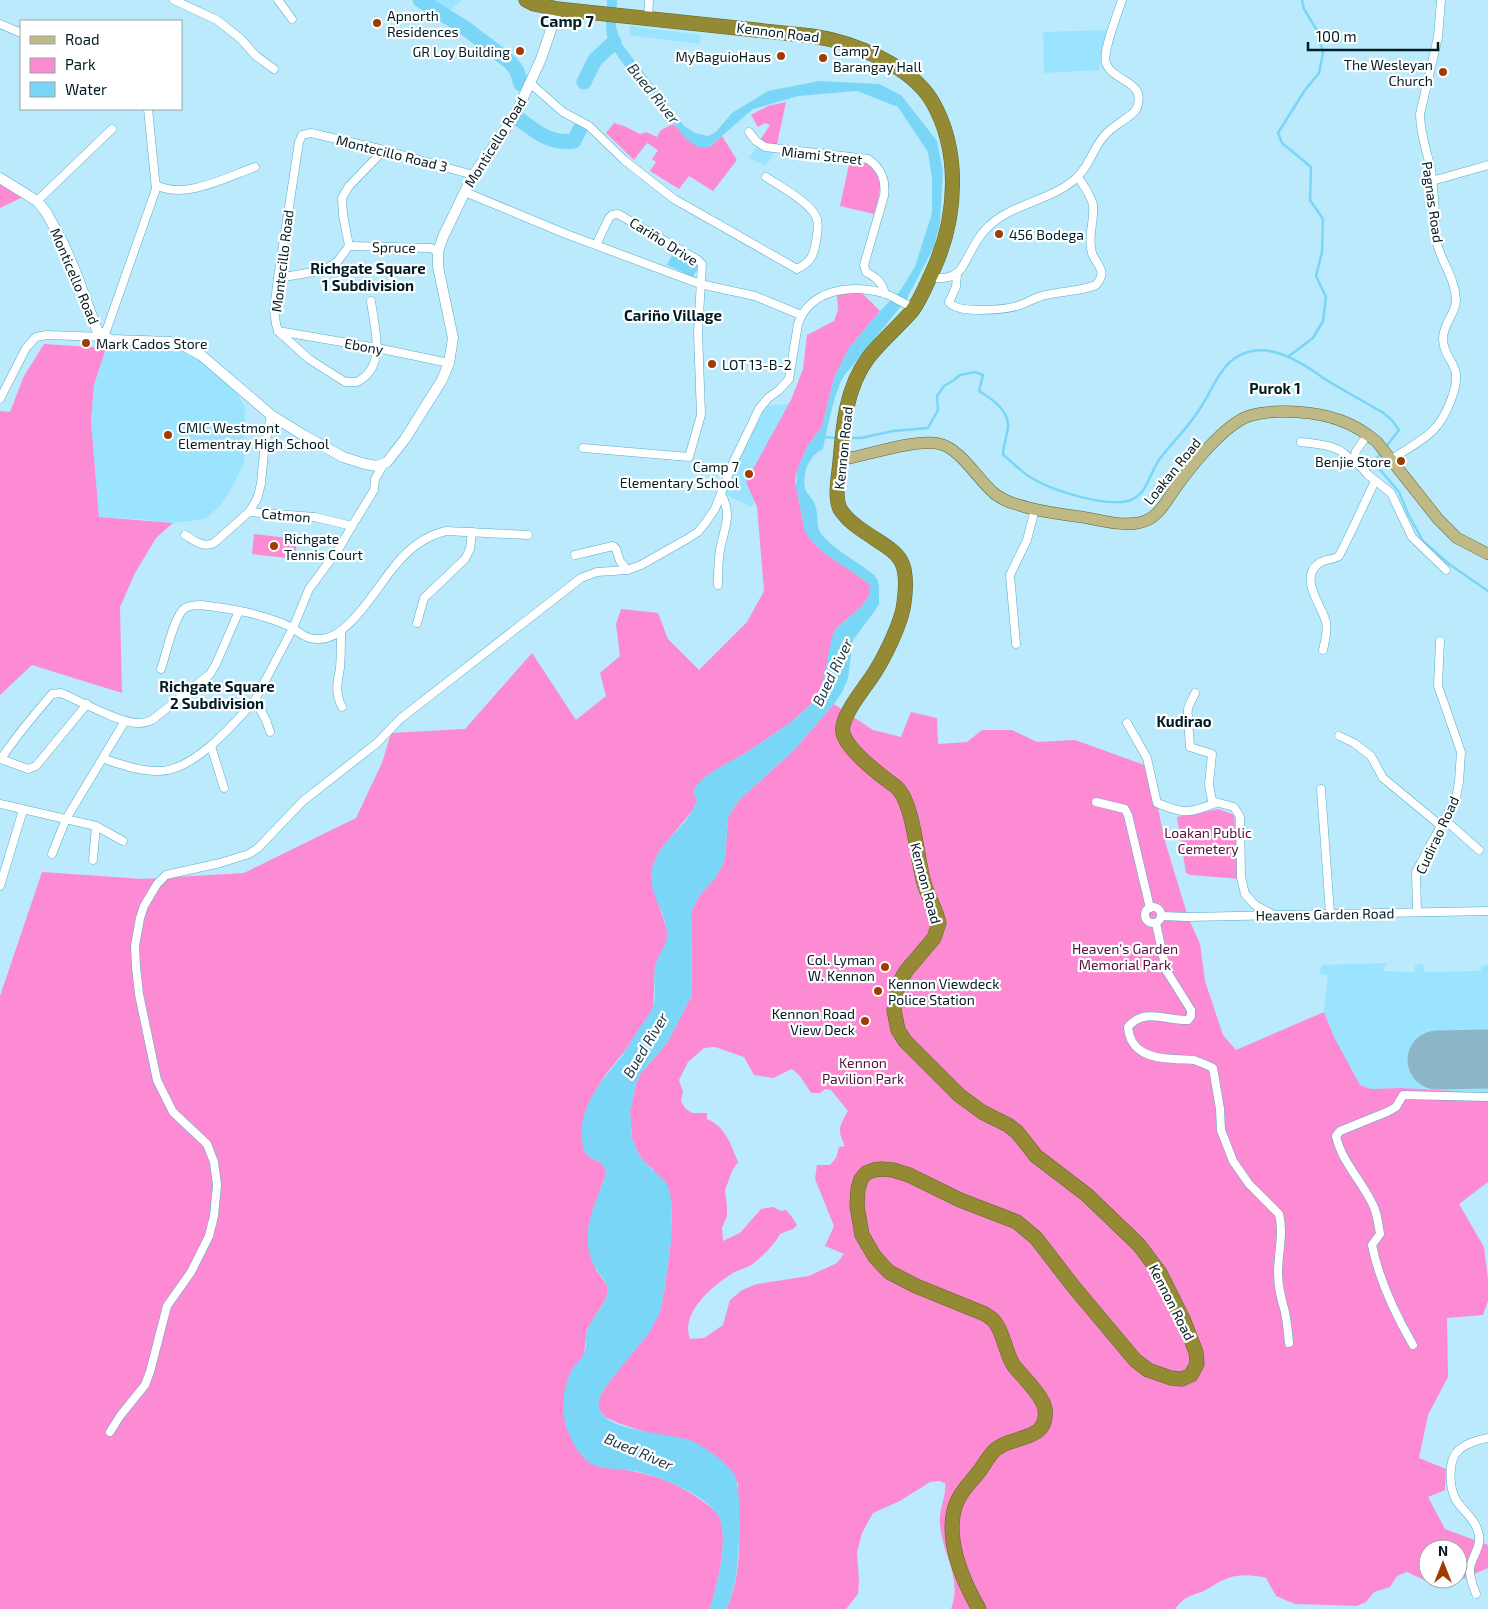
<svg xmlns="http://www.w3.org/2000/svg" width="1488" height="1609" font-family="'Exo 2',sans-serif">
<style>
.built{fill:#9be4ff}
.green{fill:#fc8bd3;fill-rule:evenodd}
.water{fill:#7ad6f7}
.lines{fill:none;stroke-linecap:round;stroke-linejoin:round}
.stream{stroke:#7ad6f7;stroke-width:2.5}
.river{stroke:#7ad6f7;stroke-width:15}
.runway{stroke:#8cb6c6;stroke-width:59}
.street-casing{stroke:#59adc9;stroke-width:9}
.secondary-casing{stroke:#59adc9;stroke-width:11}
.primary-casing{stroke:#61642e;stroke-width:12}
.highway-casing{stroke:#61642e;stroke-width:15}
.street{stroke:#fff;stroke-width:8}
.secondary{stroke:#fff;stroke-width:10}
.primary{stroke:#bfb985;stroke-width:11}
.highway{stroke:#948a33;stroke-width:14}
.poi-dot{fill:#9f3c02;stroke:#fff;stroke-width:2}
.labels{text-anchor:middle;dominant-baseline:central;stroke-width:4.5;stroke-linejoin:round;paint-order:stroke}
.poi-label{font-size:14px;fill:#021c24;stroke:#fff;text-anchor:start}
.street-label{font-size:14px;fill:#021c24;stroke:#fff}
.park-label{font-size:14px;fill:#571042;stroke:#fff}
.water-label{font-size:15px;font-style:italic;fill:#1b3842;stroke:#fff}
.neighbourhood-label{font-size:15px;font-weight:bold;fill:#021c24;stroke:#fff}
.quarter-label{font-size:16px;font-weight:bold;fill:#021c24;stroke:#fff}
</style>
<rect width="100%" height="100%" fill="#baeafc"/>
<g class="built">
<path d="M426 0H462L446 14Z"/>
<path d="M630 26 701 35 700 44 629 35Z"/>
<path d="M1109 30 1099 70 1044 73 1043 32Z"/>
<path d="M759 144 776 150 766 166 749 158Z"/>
<path d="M106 348 147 349 189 353 235 389 245 408 244 463 229 493 221 505 205 519 173 523 136 519 99 517 91 421 94 385Z"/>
<path d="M797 403 752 507 724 494 740 453 763 406Z"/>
<path d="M1386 963V967H1384V971L1415 972V965L1423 964 1424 972 1481 971V966L1488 965V1093L1402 1088 1371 1089 1360 1085 1334 1037 1324 1012 1328 975 1319 974 1322 965Z"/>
</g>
<g class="green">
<path d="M786 102 776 149 759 142 770 125 765 123 758 127 751 115 768 106Z"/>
<path d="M614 123 624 126 640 134 646 132 657 137 661 130 673 124 685 136 711 146 722 136 737 160 713 191 689 176 679 189 650 171 656 162 652 159 658 150 647 143 634 160 606 133Z"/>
<path d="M850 160C856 160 865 160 870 162 888 171 878 200 874 214L840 206Z"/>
<path d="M0 183 27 195 0 208Z"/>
<path d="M844 292 862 293 880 311 849 348 834 378 822 427 808 445 797 470 795 481 805 531 824 551 869 584C877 602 842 619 834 632L824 679 816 698 808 707 790 723 749 751 711 773 693 791 697 800 693 810 661 849 654 863 656 897 666 926 668 936 664 950 655 966 653 1009 624 1052 606 1074 593 1095 584 1116 582 1129 584 1151 590 1157 603 1164 605 1169 606 1174 595 1204 588 1232V1243L596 1270 607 1285 608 1292 605 1301 587 1329 584 1355 571 1371 597 1465C637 1472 663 1474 698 1498 705 1503 713 1507 718 1515 730 1537 717 1586 710 1609H0V996L42 872 142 879 244 873 356 818 382 763 391 733 465 729 532 653 576 720 606 696 600 673 620 656 616 624 621 609 658 613 668 639 699 670 747 622 764 591 757 507 746 482 791 400 803 369 807 335 834 321 838 310 837 296Z"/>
<path d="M44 344 106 348 94 385 91 421 99 517 173 523 156 538 135 573 120 607 122 693 32 665 0 695V411L10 412 24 376Z"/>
<path d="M254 534 297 539 295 559 252 554Z"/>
<path d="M834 704 873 730 901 737 911 712 937 718 938 744 967 742 982 730H1012L1037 742 1075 740 1150 767 1164 838 1188 917 1200 944 1205 981 1223 1035 1236 1050 1324 1012 1334 1037 1360 1085 1371 1089 1402 1088 1488 1093V1182L1459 1204 1484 1247 1488 1279V1301L1483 1315 1447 1318 1448 1377 1428 1415 1419 1458 1446 1469 1445 1490 1428 1497 1445 1529 1488 1545V1568L1453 1583 1437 1586 1407 1572 1397 1576 1390 1587 1374 1592 1366 1602 1357 1606 1295 1604 1276 1596 1266 1578C1251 1574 1235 1574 1221 1581 1215 1584 1210 1588 1204 1591 1190 1596 1184 1597 1175 1609H951C963 1579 942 1554 940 1525 938 1510 947 1496 945 1483L939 1481 930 1482 900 1501 873 1513 862 1533 857 1552 859 1581 858 1594 846 1609H726C745 1571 738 1524 738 1483L682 1439 657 1435 639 1430 618 1423 605 1417 600 1411 598 1405 601 1394 606 1386 660 1312 664 1293 671 1240 672 1204 653 1169 644 1162 638 1153 632 1138 630 1111 636 1084 640 1074 667 1043 692 995 691 912 699 896 715 878 722 866 725 858 728 818 734 807 740 799 794 750ZM715 1047 744 1057 754 1075 773 1078 792 1069 800 1076 811 1093H820L825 1089 831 1090 848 1111C839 1127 837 1129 845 1146L839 1147 836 1158 830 1165H817L815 1179 834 1226 825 1246 844 1254 837 1263 809 1276 757 1284 742 1290 730 1300 723 1325 704 1338 690 1339C680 1313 712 1286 733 1273 740 1269 748 1268 754 1263 764 1255 774 1245 780 1234L793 1229 797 1225 792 1217 786 1210 781 1211 773 1207 761 1209 740 1233 723 1241 722 1228 727 1216V1207L725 1190 732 1171 738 1162C731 1145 726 1127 707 1119V1113H692L685 1108 681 1101 683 1092 679 1080 688 1062 704 1048ZM1428 1549H1458V1579H1428Z"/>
<path d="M1219 809 1234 815 1239 879 1191 875 1186 873 1177 817Z"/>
</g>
<g class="water">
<path d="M607 0H617L616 27 621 43 684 126 695 133 708 136 716 132 732 113 768 91 819 81 879 84 901 95 937 141 943 172 940 222 934 247 906 300 849 370C836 379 827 431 823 449 809 455 802 473 805 488 807 495 813 498 815 505 819 514 815 527 822 535 836 551 857 561 874 575L878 581 879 588V604L874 612 853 640 848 679 842 692 834 704 794 750 740 799 734 807 728 818 725 858 722 866 715 878 699 896 691 912 692 995 667 1043 640 1074 636 1084 630 1111 632 1138 638 1153 644 1162 665 1181 669 1189 672 1204 671 1240 664 1293 660 1312 649 1333 606 1386C602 1393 596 1402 600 1411 610 1432 672 1433 692 1441 704 1446 727 1463 734 1474 740 1483 740 1526 739 1538 738 1562 737 1587 726 1609H710C717 1585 729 1541 719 1517 710 1497 660 1476 639 1472 623 1468 600 1471 587 1461 575 1451 567 1432 564 1418 562 1402 564 1383 572 1370 575 1364 581 1360 584 1354 588 1345 584 1335 589 1326 594 1315 607 1304 608 1291 608 1282 601 1277 597 1270 591 1262 588 1252 588 1242 586 1225 594 1206 600 1190 602 1184 606 1178 605 1171 605 1160 590 1161 585 1152 582 1146 581 1134 582 1128 584 1099 605 1077 622 1056 628 1046 634 1036 640 1027 645 1020 651 1014 653 1006 657 994 653 980 655 967 658 951 671 945 666 925 662 907 647 889 652 869 658 841 690 826 697 800L693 791C700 774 734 761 749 751 768 738 802 717 815 699 828 679 826 654 834 632 842 619 877 602 869 584 850 568 815 553 805 531L796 487 797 470 808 445 822 427 834 378 849 348 880 311 900 291 915 267 932 213V179L928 152 898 107 857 91 798 96 753 109 708 148C702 148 698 147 693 144 680 135 673 121 663 109 645 87 622 67 609 42 604 31 607 13 607 0Z"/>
<path d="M674 251 700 264 693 277 667 265Z"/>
</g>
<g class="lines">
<g class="stream">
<path d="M1289 356 1313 338 1323 321 1326 297 1316 276 1322 252 1323 219 1310 200 1311 167 1282 143 1278 133 1305 90 1319 73 1323 53 1318 32 1304 9 1302 0"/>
<path d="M824 437 838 438"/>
<path d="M846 438H861L893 431 928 428 938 410 937 396 944 386 954 380 960 375 975 372 983 375 979 391C992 399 1009 410 1008 427 1007 437 1003 445 1003 455 1013 462 1020 471 1030 477 1050 490 1104 507 1128 501 1147 496 1149 474 1159 460 1171 443 1188 428 1199 410 1209 396 1215 378 1227 365 1257 335 1294 357 1322 377 1337 387 1352 395 1368 404 1374 408 1382 411 1387 416 1392 419 1396 426 1399 430L1385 448"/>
<path d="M1382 453 1377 458V466L1399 492 1408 514 1423 541 1449 564 1488 591"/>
</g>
<g class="river">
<path d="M420 0 465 28 511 63 517 71 521 84"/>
<path d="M584 82 595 60 614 42"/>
<path d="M519 119C538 133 550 144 574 141L580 129"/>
</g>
<path class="runway" d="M1437 1060 1488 1059"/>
<g class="street-casing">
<g id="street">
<path d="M174 0 217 20 241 39 256 56 274 69"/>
<path d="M278 0 292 19"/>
<path d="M648 18 649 0"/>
<path d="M0 24 21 33"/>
<path d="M530 83 563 112 589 126 624 160 674 199 797 269C810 262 813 258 816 242 817 234 819 226 817 219 812 203 779 186 766 177"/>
<path d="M749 132 756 141 765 147 868 159C882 169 886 180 884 196L864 265 866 272C877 278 882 282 885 294"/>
<path d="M1432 181 1488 165"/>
<path d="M156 185C184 200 227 177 255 167"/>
<path d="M465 192 566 234 700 284 755 296 801 315"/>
<path d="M37 201 112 129"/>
<path d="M349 246 431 248 438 252"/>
<path d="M957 274 956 287 949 302C957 314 1003 310 1017 306 1026 304 1033 298 1042 296 1060 291 1079 292 1096 285 1109 270 1095 264 1092 253 1087 237 1095 220 1093 205 1091 195 1083 185 1078 177"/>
<path d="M278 278 325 270 338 261 349 246 343 215 342 198 349 186 384 150"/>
<path d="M929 278C942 278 951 280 961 269 969 256 975 241 985 230 1008 204 1048 202 1074 180 1089 168 1092 150 1104 136 1113 125 1127 120 1136 110 1149 80 1113 83 1106 63 1102 53 1118 12 1122 0"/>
<path d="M371 301C374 328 388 366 357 382H345L309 359 278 331 276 324 274 310 278 278 299 142 302 135 311 133 384 150 473 175"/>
<path d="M278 331 377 348 449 363"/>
<path d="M0 399 26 348 36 337 47 335 104 337 156 189 148 109"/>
<path d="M1368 434 1356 451 1354 459 1367 474 1391 493 1412 537 1446 570"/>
<path d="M1301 442C1320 444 1343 445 1353 464"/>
<path d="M583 448 689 457 701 415 698 333 702 264 698 260 618 214 612 215 609 218 596 245"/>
<path d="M1390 460C1420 440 1438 436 1451 400 1454 392 1457 382 1456 374 1454 361 1443 354 1443 339 1443 323 1456 314 1456 300 1455 276 1439 259 1436 239 1434 230 1436 221 1435 212 1434 198 1433 183 1431 170 1427 151 1420 134 1420 114L1438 37 1441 0"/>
<path d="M249 512 315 517 352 526"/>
<path d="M185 535C195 541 202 548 214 543L249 512 257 499 261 484 264 452 271 415"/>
<path d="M575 555 613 546 616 549 620 561 627 570"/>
<path d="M718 585C718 574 718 561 720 550 724 528 733 515 721 494"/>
<path d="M417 623 424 598 465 559 470 549 472 532"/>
<path d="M341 631C341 643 341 656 340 668 337 683 335 693 342 707"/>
<path d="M1016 644 1010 575 1027 540 1035 509"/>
<path d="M1323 650C1325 641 1328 631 1326 622 1322 606 1299 579 1318 564 1324 559 1333 560 1339 556 1352 531 1363 506 1375 481"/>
<path d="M161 669C166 655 174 615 185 608 190 605 196 605 201 605 222 608 244 610 264 617 274 620 284 623 292 628 302 634 307 640 320 639 348 639 377 587 394 567 407 550 425 536 446 531L528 535"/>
<path d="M1195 693C1193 698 1189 704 1188 709 1187 712 1190 745 1190 747L1212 754 1209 784 1212 801 1234 807 1240 817 1241 877 1245 894 1255 905 1272 914"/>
<path d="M255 700 266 720 270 732"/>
<path d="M87 704 36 766 28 769 1 759C16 736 34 715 52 694L61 693C80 701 118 722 137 723 143 724 147 722 152 720L210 674 216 664 239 611"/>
<path d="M1127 723 1147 758 1157 803C1185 814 1187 814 1216 803"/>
<path d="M1339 736 1354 743 1371 756 1383 778 1440 825"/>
<path d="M211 746 224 788"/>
<path d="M104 759C120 764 139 771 157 771 192 773 234 724 255 700L293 628 309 589 338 550 352 526 374 490 375 479 384 464"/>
<path d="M1321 789 1330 913"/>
<path d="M1096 802 1125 809 1128 815 1150 908"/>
<path d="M0 804 96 826 123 841"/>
<path d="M1444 819 1479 850"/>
<path d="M52 854 66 819 125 721"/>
<path d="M93 860 96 826"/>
<path d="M0 886 23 810"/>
<circle cx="1153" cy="915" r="8"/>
<path d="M1417 912 1416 872 1456 798 1459 782 1461 752 1438 686 1440 641"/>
<path d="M1161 916 1188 917 1488 911"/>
<path d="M1156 923 1166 970 1191 1010V1016L1188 1020C1166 1021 1144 1007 1128 1027 1130 1053 1152 1058 1174 1059 1181 1060 1188 1059 1194 1060 1200 1062 1207 1065 1213 1068L1220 1109 1221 1130 1233 1161 1249 1184 1279 1214C1284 1234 1278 1252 1278 1273 1278 1287 1281 1298 1285 1312 1287 1322 1288 1333 1289 1343"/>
<path d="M1413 1345C1395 1314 1379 1280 1372 1245L1380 1234C1378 1222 1377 1211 1371 1201 1360 1179 1341 1160 1336 1136L1340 1131 1387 1112 1396 1107 1403 1095 1488 1097"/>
<path d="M110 1432 120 1416 145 1385 150 1372 167 1306 191 1272 209 1236 214 1216 217 1185 214 1162 207 1144 173 1112 157 1080 139 994 136 967 135 946 140 918 144 906 157 884 166 875 220 863 249 854 258 848 303 801 377 743 400 719 581 578 597 572 627 570 641 565 687 539 698 532 706 522 715 509 732 465 759 409 768 398 779 390 789 379 798 324C810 289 851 284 883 293 893 296 904 304 914 308"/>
<path d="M1476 1594C1473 1586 1469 1577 1470 1568 1472 1556 1481 1548 1479 1535 1477 1521 1463 1511 1456 1500 1449 1487 1447 1459 1460 1449 1467 1443 1478 1440 1488 1438"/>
</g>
</g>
<g class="secondary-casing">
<path id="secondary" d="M0 178 37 201 46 212 64 245 76 273 97 330 104 337 112 340 170 342 186 347 201 355 271 415 303 435 343 457 365 464 377 466 387 462 405 439 442 380 449 363 453 338 438 267V252L443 237 473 175 499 139 517 111 541 59 558 9"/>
</g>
<g class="primary-casing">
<path id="primary" d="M840 460C866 456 916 438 940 444 961 449 978 480 995 494 1002 499 1010 503 1019 505 1039 512 1061 514 1082 517 1099 520 1119 526 1138 523 1158 520 1166 501 1177 486 1192 465 1225 424 1249 416 1265 411 1282 411 1298 412 1329 414 1353 422 1377 442L1438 519 1457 538 1488 554"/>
</g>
<g class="highway-casing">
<path id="highway" d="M526 0 534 4 558 9 812 36C853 42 910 65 932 101 961 151 957 217 934 268 928 281 921 299 912 311 898 327 881 341 868 358 846 388 843 425 840 461 839 475 834 496 840 509 845 517 852 523 859 528 895 554 911 552 904 603 902 622 885 656 875 672 866 687 839 717 843 733 847 749 874 770 887 780 890 783 896 786 899 790 914 808 917 859 924 883 928 897 936 909 939 923L934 938 906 971 898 985 894 1010 898 1030 905 1041 959 1095 982 1112 1008 1125 1017 1132 1036 1156 1087 1195 1139 1245 1160 1273 1183 1319 1196 1352 1197 1364 1191 1375 1182 1379 1171 1378 1148 1370 1135 1360 1073 1286 1036 1238 1017 1222 960 1200 909 1175 893 1170 881 1169 874 1170 866 1173 861 1179 858 1189 857 1206 862 1235 875 1257 889 1272 916 1286 985 1314C987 1316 992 1318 994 1321 1004 1332 1005 1353 1014 1366 1023 1377 1043 1396 1045 1409 1049 1442 1013 1435 996 1449 989 1455 984 1465 978 1473 970 1483 960 1492 956 1504 944 1537 962 1580 979 1609"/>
</g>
<use href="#street" class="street"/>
<use href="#secondary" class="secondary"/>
<use href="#primary" class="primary"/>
<use href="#highway" class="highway"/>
</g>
<g class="poi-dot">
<circle cx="377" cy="23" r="5"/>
<circle cx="520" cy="51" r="5"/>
<circle cx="781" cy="56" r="5"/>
<circle cx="823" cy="58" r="5"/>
<circle cx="1443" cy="72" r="5"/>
<circle cx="999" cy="234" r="5"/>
<circle cx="86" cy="343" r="5"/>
<circle cx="712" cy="364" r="5"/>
<circle cx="168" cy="435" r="5"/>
<circle cx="1401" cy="461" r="5"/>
<circle cx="749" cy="474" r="5"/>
<circle cx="274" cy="546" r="5"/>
<circle cx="885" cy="967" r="5"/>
<circle cx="878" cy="991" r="5"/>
<circle cx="865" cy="1021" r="5"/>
</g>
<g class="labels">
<g class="poi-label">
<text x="387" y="15">Apnorth<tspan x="387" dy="16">Residences</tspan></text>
<text x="833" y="50">Camp 7<tspan x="833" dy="16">Barangay Hall</tspan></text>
<text x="510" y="51" text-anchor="end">GR Loy Building</text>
<text x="771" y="56" text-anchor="end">MyBaguioHaus</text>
<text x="1433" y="64" text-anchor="end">The Wesleyan<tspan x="1433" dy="16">Church</tspan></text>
<text x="1009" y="234">456 Bodega</text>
<text x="96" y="343">Mark Cados Store</text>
<text x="722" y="364">LOT 13-B-2</text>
<text x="178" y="427">CMIC Westmont<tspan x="178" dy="16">Elementray High School</tspan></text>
<text x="1391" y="461" text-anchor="end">Benjie Store</text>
<text x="739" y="466" text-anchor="end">Camp 7<tspan x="739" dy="16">Elementary School</tspan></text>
<text x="284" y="538">Richgate<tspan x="284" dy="16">Tennis Court</tspan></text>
<text x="875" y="959" text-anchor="end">Col. Lyman<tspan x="875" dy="16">W. Kennon</tspan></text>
<text x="888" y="983">Kennon Viewdeck<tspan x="888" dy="16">Police Station</tspan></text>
<text x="855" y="1013" text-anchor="end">Kennon Road<tspan x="855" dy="16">View Deck</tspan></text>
</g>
<g class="street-label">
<text transform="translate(778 32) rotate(7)">Kennon Road</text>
<text transform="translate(495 142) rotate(-58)">Monticello Road</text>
<text transform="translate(392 153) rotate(14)">Montecillo Road 3</text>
<text transform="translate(822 155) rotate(6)">Miami Street</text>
<text transform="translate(1433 202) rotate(82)">Pagnas Road</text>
<text transform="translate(664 241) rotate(32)">Cariño Drive</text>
<text transform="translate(394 247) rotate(1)">Spruce</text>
<text transform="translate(282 261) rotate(-83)">Montecillo Road</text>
<text transform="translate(75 276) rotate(67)">Monticello Road</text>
<text transform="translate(364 346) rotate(10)">Ebony</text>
<text transform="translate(843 448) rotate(-84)">Kennon Road</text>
<text transform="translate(1172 471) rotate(-51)">Loakan Road</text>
<text transform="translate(286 515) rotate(5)">Catmon</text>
<text transform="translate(1437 835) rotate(-65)">Cudirao Road</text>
<text transform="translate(926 883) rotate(75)">Kennon Road</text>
<text transform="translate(1325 914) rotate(-1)">Heavens Garden Road</text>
<text transform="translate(1172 1302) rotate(63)">Kennon Road</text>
</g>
<g class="park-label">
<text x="1208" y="832">Loakan Public<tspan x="1208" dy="16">Cemetery</tspan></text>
<text x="1125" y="948">Heaven's Garden<tspan x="1125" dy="16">Memorial Park</tspan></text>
<text x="863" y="1062">Kennon<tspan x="863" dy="16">Pavilion Park</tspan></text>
</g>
<g class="water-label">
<text transform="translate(654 93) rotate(51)">Bued River</text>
<text transform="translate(832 672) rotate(-64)">Bued River</text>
<text transform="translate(645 1045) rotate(-59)">Bued River</text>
<text transform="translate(639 1451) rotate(23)">Bued River</text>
</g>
<g class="neighbourhood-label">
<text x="368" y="268">Richgate Square<tspan x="368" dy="17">1 Subdivision</tspan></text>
<text x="673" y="315">Cariño Village</text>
<text x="1275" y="388">Purok 1</text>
<text x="217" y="686">Richgate Square<tspan x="217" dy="17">2 Subdivision</tspan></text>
<text x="1184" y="721">Kudirao</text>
</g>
<g class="quarter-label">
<text x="567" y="20">Camp 7</text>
</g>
</g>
<rect x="20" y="20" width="162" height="90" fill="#ffffff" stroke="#9aa4a7"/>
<rect x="30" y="36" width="25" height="8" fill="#bfb985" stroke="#9aa4a7"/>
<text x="65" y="45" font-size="15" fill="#021c24">Road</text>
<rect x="30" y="58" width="25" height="15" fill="#fc8bd3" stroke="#9aa4a7"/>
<text x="65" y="70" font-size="15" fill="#021c24">Park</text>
<rect x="30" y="82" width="25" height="15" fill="#7ad6f7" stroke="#9aa4a7"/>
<text x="65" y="95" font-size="15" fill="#021c24">Water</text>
<g transform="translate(1443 1564)"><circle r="24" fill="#ffffff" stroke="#9aa4a7"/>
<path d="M0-4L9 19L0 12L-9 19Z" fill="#9f3c02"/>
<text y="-8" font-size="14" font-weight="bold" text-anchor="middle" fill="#021c24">N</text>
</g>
<path d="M1308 42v8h130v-8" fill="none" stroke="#021c24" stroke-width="2.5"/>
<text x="1316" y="42" font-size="15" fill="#021c24" stroke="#ffffff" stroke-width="4" paint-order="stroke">100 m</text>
</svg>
